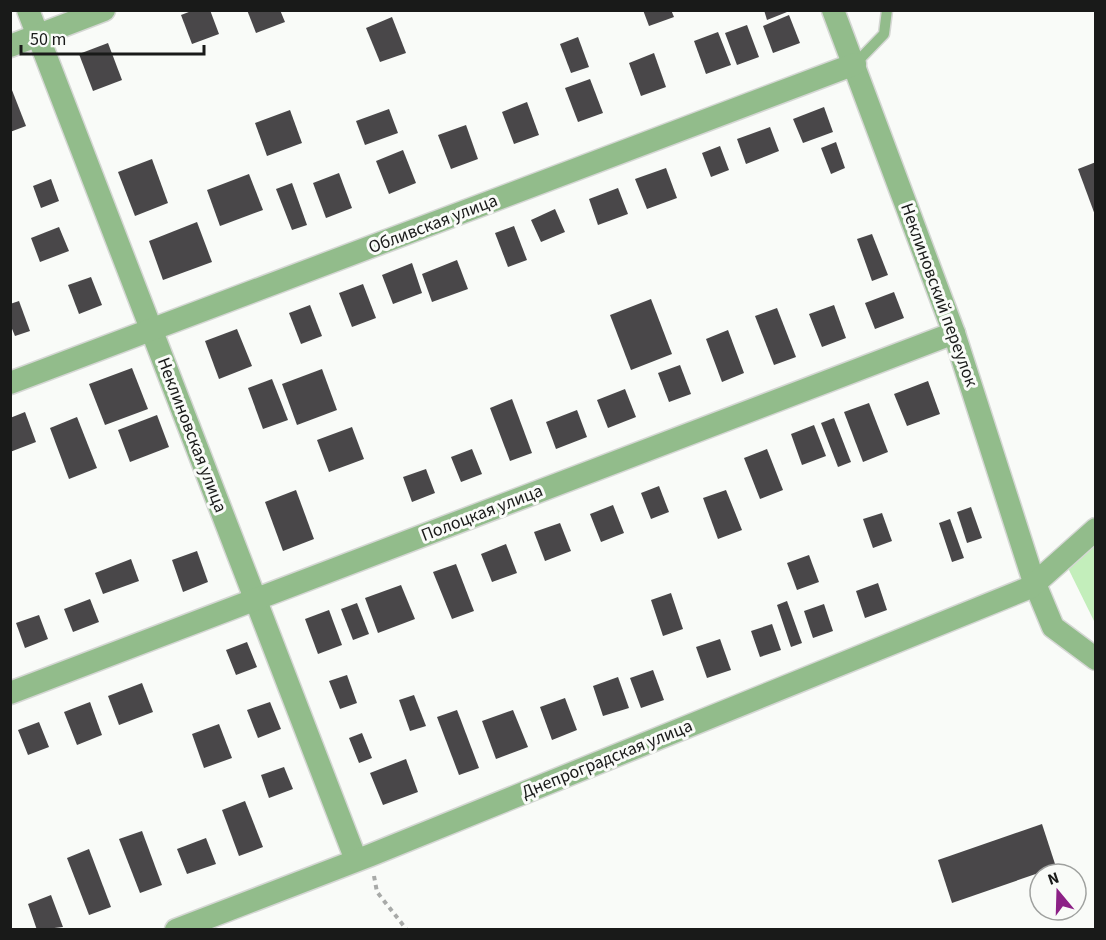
<svg xmlns="http://www.w3.org/2000/svg" width="1106" height="940" font-family="'Source Sans 3',sans-serif">
<style>
.green{fill:#c3eebb}
.building{fill:#494749}
.lines{fill:none;stroke-linecap:round;stroke-linejoin:round}
.lane-casing{stroke:#d5d7d4;stroke-width:13}
.street-casing{stroke:#d5d7d4;stroke-width:25}
.path{stroke:#a8aaa8;stroke-width:4;stroke-dasharray:4.5 4.5;stroke-linecap:butt}
.lane{stroke:#92bc8b;stroke-width:10}
.street{stroke:#92bc8b;stroke-width:22}
.labels{text-anchor:middle;dominant-baseline:central;stroke-width:6;stroke-linejoin:round;paint-order:stroke}
.street-label{font-size:18px;fill:#191a19;stroke:#f9fbf8}
</style>
<rect width="100%" height="100%" fill="#f9fbf8"/>
<path class="green" d="M1095 544V623L1067 566Z"/>
<g class="building">
<path d="M194 10H210L219 34 192 44 181 15Z"/>
<path d="M247 10H280L285 22 256 33Z"/>
<path d="M643 10H671L674 17 649 26Z"/>
<path d="M764 10H787V12L767 20Z"/>
<path d="M789 15 800 43 773 53 763 26Z"/>
<path d="M392 17 406 53 380 62 366 28Z"/>
<path d="M747 25 759 57 737 65 725 33Z"/>
<path d="M718 32 731 65 706 74 694 41Z"/>
<path d="M578 37 589 67 571 73 560 44Z"/>
<path d="M108 43 122 80 93 91 79 54Z"/>
<path d="M654 53 666 87 641 96 629 63Z"/>
<path d="M590 79 603 113 578 122 565 88Z"/>
<path d="M10 85 26 126 10 132Z"/>
<path d="M527 102 539 135 514 144 502 112Z"/>
<path d="M824 107 833 132 803 143 793 119Z"/>
<path d="M389 109 398 133 365 145 356 121Z"/>
<path d="M290 110 302 143 267 156 255 123Z"/>
<path d="M466 125 478 159 451 169 438 135Z"/>
<path d="M770 127 779 151 746 164 737 139Z"/>
<path d="M836 142 845 168 831 174 821 148Z"/>
<path d="M720 146 729 170 711 177 702 153Z"/>
<path d="M403 150 416 183 389 194 376 161Z"/>
<path d="M152 159 168 203 135 216 118 172Z"/>
<path d="M1096 162V215H1095L1078 169Z"/>
<path d="M666 168 677 198 647 209 635 179Z"/>
<path d="M339 173 352 208 326 218 313 183Z"/>
<path d="M249 174 263 210 220 226 207 190Z"/>
<path d="M51 179 59 201 41 208 33 186Z"/>
<path d="M292 183 307 225 292 230 276 189Z"/>
<path d="M618 188 628 214 598 225 589 199Z"/>
<path d="M555 209 565 232 541 242 531 220Z"/>
<path d="M197 222 212 262 163 280 149 241Z"/>
<path d="M514 226 527 260 508 267 495 233Z"/>
<path d="M59 227 69 251 40 262 31 238Z"/>
<path d="M872 234 888 275 872 281 857 239Z"/>
<path d="M457 260 468 289 432 302 422 274Z"/>
<path d="M412 263 422 293 393 304 382 275Z"/>
<path d="M91 277 102 305 79 314 68 285Z"/>
<path d="M363 284 376 318 352 327 339 293Z"/>
<path d="M894 292 904 318 875 329 865 303Z"/>
<path d="M651 299 672 354 631 370 610 315Z"/>
<path d="M19 301 30 331 15 336 10 324V304Z"/>
<path d="M310 305 322 336 301 344 289 313Z"/>
<path d="M834 305 846 338 822 347 809 314Z"/>
<path d="M777 308 796 357 774 365 755 316Z"/>
<path d="M237 329 252 366 219 379 205 341Z"/>
<path d="M728 330 744 373 722 382 706 339Z"/>
<path d="M680 365 691 394 669 402 658 373Z"/>
<path d="M132 368 148 409 105 425 89 384Z"/>
<path d="M322 369 337 410 297 425 282 384Z"/>
<path d="M272 379 288 420 263 429 248 388Z"/>
<path d="M928 381 940 414 907 426 894 394Z"/>
<path d="M625 389 636 417 608 428 597 400Z"/>
<path d="M512 399 532 453 510 461 490 408Z"/>
<path d="M869 403 888 452 863 462 844 412Z"/>
<path d="M577 410 587 437 556 449 546 422Z"/>
<path d="M25 412 36 442 10 452V418Z"/>
<path d="M157 415 169 447 130 462 118 430Z"/>
<path d="M77 417 97 468 69 479 50 428Z"/>
<path d="M834 418 851 462 838 467 821 423Z"/>
<path d="M814 425 826 456 802 465 791 434Z"/>
<path d="M352 427 364 459 329 472 317 440Z"/>
<path d="M472 449 482 474 461 482 451 457Z"/>
<path d="M767 449 783 490 760 499 744 458Z"/>
<path d="M426 469 435 493 412 502 403 477Z"/>
<path d="M659 486 669 512 651 519 641 493Z"/>
<path d="M296 490 314 539 283 551 265 502Z"/>
<path d="M726 490 742 530 718 539 703 498Z"/>
<path d="M613 505 624 533 601 542 590 514Z"/>
<path d="M971 507 982 538 967 543 957 512Z"/>
<path d="M882 513 892 541 873 548 863 519Z"/>
<path d="M950 519 964 558 952 562 939 523Z"/>
<path d="M560 523 571 551 545 561 534 532Z"/>
<path d="M506 544 517 573 492 582 481 554Z"/>
<path d="M197 551 208 582 183 592 172 560Z"/>
<path d="M809 555 819 582 797 590 787 563Z"/>
<path d="M131 559 139 581 103 594 95 573Z"/>
<path d="M456 564 474 611 452 619 433 572Z"/>
<path d="M878 583 887 610 865 618 856 591Z"/>
<path d="M401 585 415 619 378 633 365 598Z"/>
<path d="M671 593 683 629 663 636 651 600Z"/>
<path d="M90 599 99 622 73 632 64 609Z"/>
<path d="M787 601 802 643 791 647 777 605Z"/>
<path d="M357 603 369 634 353 640 341 609Z"/>
<path d="M824 604 833 631 813 638 804 611Z"/>
<path d="M329 610 342 645 318 654 305 619Z"/>
<path d="M39 615 48 639 25 648 16 623Z"/>
<path d="M772 624 781 650 760 657 751 631Z"/>
<path d="M720 639 731 670 707 678 696 647Z"/>
<path d="M247 642 257 667 236 675 226 650Z"/>
<path d="M653 670 664 700 641 708 630 678Z"/>
<path d="M347 675 357 703 340 709 329 681Z"/>
<path d="M618 677 629 708 603 716 593 686Z"/>
<path d="M142 683 153 712 119 725 108 696Z"/>
<path d="M414 695 426 726 410 731 399 700Z"/>
<path d="M565 698 577 730 552 740 540 707Z"/>
<path d="M90 702 102 735 77 745 64 712Z"/>
<path d="M270 702 281 729 258 738 247 710Z"/>
<path d="M457 710 479 768 459 775 437 717Z"/>
<path d="M513 710 528 747 496 759 482 721Z"/>
<path d="M39 722 49 747 28 755 18 730Z"/>
<path d="M219 724 232 758 204 768 192 734Z"/>
<path d="M362 733 372 758 359 763 349 738Z"/>
<path d="M406 759 418 792 383 805 370 773Z"/>
<path d="M284 767 293 789 269 798 261 775Z"/>
<path d="M245 801 263 847 239 856 222 810Z"/>
<path d="M1042 824 1056 867 952 903 938 860Z"/>
<path d="M142 831 162 885 140 893 119 839Z"/>
<path d="M206 838 216 864 187 874 177 849Z"/>
<path d="M89 849 111 907 89 915 67 858Z"/>
<path d="M51 895 63 927 37 930 28 904Z"/>
</g>
<g class="lines">
<g class="lane-casing">
<path id="lane" d="M855 64 884 34 887 10"/>
</g>
<g class="street-casing">
<g id="street">
<path d="M28 10 356 860"/>
<path d="M833 10 954 333 1033 579 1053 627 1096 659"/>
<path d="M10 46 104 10"/>
<path d="M10 383 855 64"/>
<path d="M10 693 954 333"/>
<path d="M176 930 371 855 1031 587 1096 529"/>
</g>
</g>
<path class="path" d="M374 876 377 892 407 930"/>
<use href="#lane" class="lane"/>
<use href="#street" class="street"/>
</g>
<g class="labels">
<g class="street-label">
<text transform="translate(433 224) rotate(-21)">Обливская улица</text>
<text transform="translate(939 295) rotate(70)">Неклиновский переулок</text>
<text transform="translate(192 435) rotate(69)">Неклиновская улица</text>
<text transform="translate(482 513) rotate(-21)">Полоцкая улица</text>
<text transform="translate(607 759) rotate(-22)">Днепроградская улица</text>
</g>
</g>
<rect width="1106" height="940" fill="none" stroke="#191a19" stroke-width="24"/>
<g transform="translate(1058 892) rotate(341)"><circle r="28" fill="#f9fbf8" stroke="#9fa19f" stroke-width="1.5"/>
<path d="M0-4.5L10 22L0 15L-10 22Z" fill="#8c2186"/>
<text y="-9" font-size="16" font-weight="bold" text-anchor="middle" fill="#191a19">N</text>
</g>
<path d="M21 45v9h183v-9" fill="none" stroke="#191a19" stroke-width="3"/>
<text x="30" y="45" font-size="18" fill="#191a19" stroke="#f9fbf8" stroke-width="4.5" paint-order="stroke">50 m</text>
</svg>
